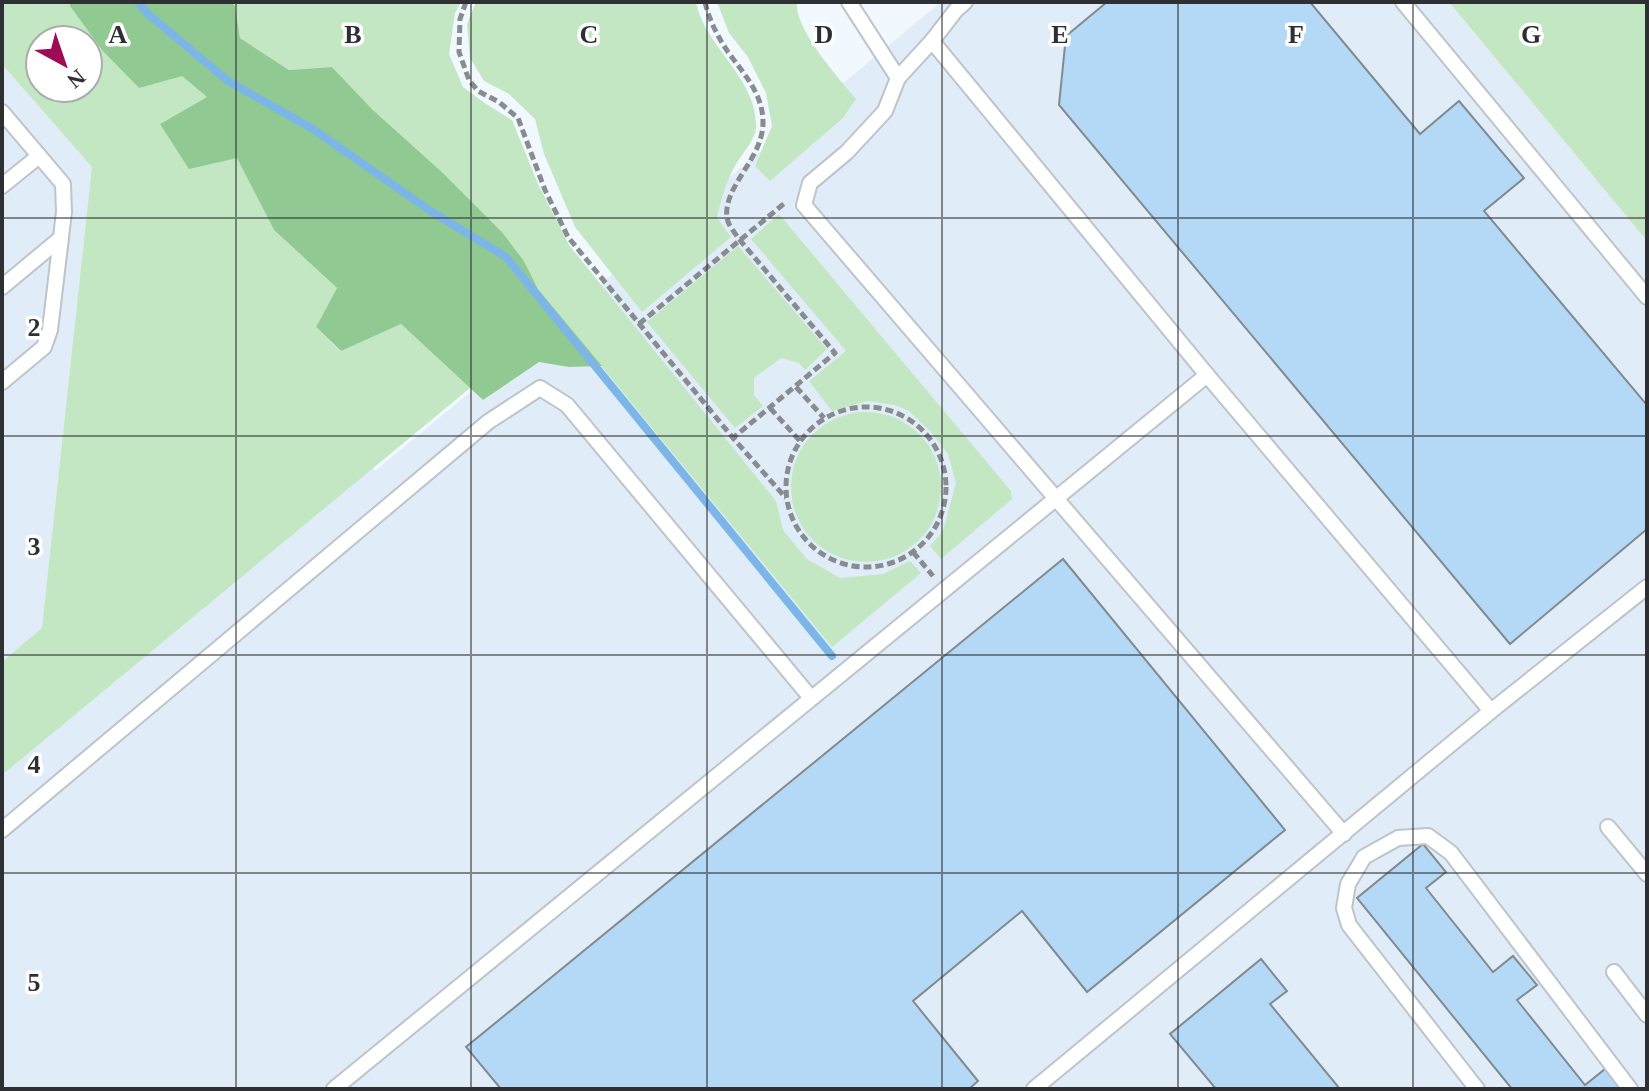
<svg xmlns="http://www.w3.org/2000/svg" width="1649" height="1091" font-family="Georgia,serif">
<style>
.built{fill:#e0edf8}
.green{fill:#c3e7c3;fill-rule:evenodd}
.forest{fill:#91c993}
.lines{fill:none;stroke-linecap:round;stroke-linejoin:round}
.stream{stroke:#7cb5e8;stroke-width:8}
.building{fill:#b4d9f7;stroke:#838a8f;stroke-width:2}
.service-casing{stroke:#bdc4ca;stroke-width:18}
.path{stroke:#888c90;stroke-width:5;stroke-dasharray:8 4;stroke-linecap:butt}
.service{stroke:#fff;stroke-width:14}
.grid{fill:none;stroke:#2d2f32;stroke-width:2;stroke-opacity:0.55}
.grid-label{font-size:26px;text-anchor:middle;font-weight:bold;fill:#2d2f32;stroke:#fff;stroke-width:7;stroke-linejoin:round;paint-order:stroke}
</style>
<rect width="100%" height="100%" fill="#f1f8fe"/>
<path class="built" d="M941 2H1449L1647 241V1089H2V22L40 88H57L375 471Z"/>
<g class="green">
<path d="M2 2H70V6L182 76 208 97 160 124 237 157 274 230 337 288 316 327 340 351 401 324 470 388 2 775V662L42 628 92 167 2 64ZM40 40H88V88H40Z"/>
<path d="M231 2H461L455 13 449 54 463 87 486 104 512 120 538 184 569 245 776 501 783 530 807 559 840 578 883 574 910 561 921 573 832 647 538 289 524 261 502 232 443 173 373 110 332 67 289 70 240 38 235 7Z"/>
<path d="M476 2H696C705 48 758 78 756 128 755 140 741 155 735 166 726 182 721 200 717 218L731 237 642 312 575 227 544 154 535 119 509 94 484 81 470 58 467 24Z"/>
<path d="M717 2H797C794 29 838 77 856 99L843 118 770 181 755 166 772 126 766 93 748 57 729 33Z"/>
<path d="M1449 2H1647V241Z"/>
<path d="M779 214 1011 491 1012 499 941 559 930 546 943 531 956 483 948 454 930 431 909 411 895 405 867 401 832 411 809 381 846 351 751 239Z"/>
<path d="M738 246 827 349 805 370 799 363 781 358 754 378V395L763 406 735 428 647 322Z"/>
<circle cx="866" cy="487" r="75"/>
</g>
<path class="forest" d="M70 2H231L235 6 240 38 289 70 332 67 373 110 443 173 502 232 524 261 538 289 602 366 569 367 539 362 483 400 401 324 341 351 316 327 337 288 274 230 237 158 189 169 160 124 207 97 182 76 139 88 102 50 70 6Z"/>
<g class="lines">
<path class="stream" d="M138 2 148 14 228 81 313 129 432 212 506 257 832 656"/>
</g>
<g class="building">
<path d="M1107 2H1310L1420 134 1459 101 1524 178 1484 211 1647 405V529L1510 644 1059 105 1066 36Z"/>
<path d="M1063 559 1285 830 1087 992 1022 911 913 1001 978 1081 969 1089H501L466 1047Z"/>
<path d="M1423 844 1446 872 1426 888 1493 972 1513 956 1537 985 1517 1000 1585 1085 1605 1069 1621 1089H1512L1357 898Z"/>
<path d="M1261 959 1287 991 1270 1004 1340 1089H1216L1170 1034Z"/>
</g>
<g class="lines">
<g class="service-casing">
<g id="service">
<path d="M849 2 898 78 885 111 847 152 810 183 804 205 1344 834"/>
<path d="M1403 2 1647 297"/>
<path d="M932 41 956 10 965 2"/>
<path d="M898 78 932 41 1207 375 1491 711 1034 1089"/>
<path d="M2 112 63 184 64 212 50 330 44 347 2 382"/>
<path d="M2 186 39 156"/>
<path d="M2 287 61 238"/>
<path d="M1491 711 1647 587"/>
<path d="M1608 827 1647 874"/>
<path d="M2 830 488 422 540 388 567 405 811 698"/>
<path d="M1614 972 1647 1015"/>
<path d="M334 1089 1207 375"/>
<path d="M1477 1089 1349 925 1344 908 1348 884 1364 857 1398 838 1428 836 1451 853 1630 1089"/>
</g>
</g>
<g class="path">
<path d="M466 2 460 19 459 52 469 80 478 91 499 102 518 118 545 190 568 237 733 438 786 498"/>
<path d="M705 2C709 20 718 37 728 52 744 74 763 94 763 122 763 160 723 185 727 218 728 225 735 233 739 239L835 353 733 438"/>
<path d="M639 324 786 202"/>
<path d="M796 387 824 418"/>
<circle cx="866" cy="487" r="80"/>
<path d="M770 408 800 441"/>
<path d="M913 552 933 576"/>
</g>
<use href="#service" class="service"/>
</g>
<path class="grid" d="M236 2V1089M471 2V1089M707 2V1089M942 2V1089M1178 2V1089M1413 2V1089M2 218H1647M2 436H1647M2 655H1647M2 873H1647"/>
<g class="grid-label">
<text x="118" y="43">A</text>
<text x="353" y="43">B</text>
<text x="589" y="43">C</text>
<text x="824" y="43">D</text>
<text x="1060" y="43">E</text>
<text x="1296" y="43">F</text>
<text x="1531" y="43">G</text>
<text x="34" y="336">2</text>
<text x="34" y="555">3</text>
<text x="34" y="773">4</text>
<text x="34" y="991">5</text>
</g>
<rect width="1649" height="1091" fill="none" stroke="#2d2f32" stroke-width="8"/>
<g transform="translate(64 64) rotate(140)"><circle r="38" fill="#ffffff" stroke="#abacad" stroke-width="2"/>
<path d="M0-6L14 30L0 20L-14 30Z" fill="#9e0c56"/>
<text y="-12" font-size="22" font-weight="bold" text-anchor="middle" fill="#2d2f32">N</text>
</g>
</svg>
